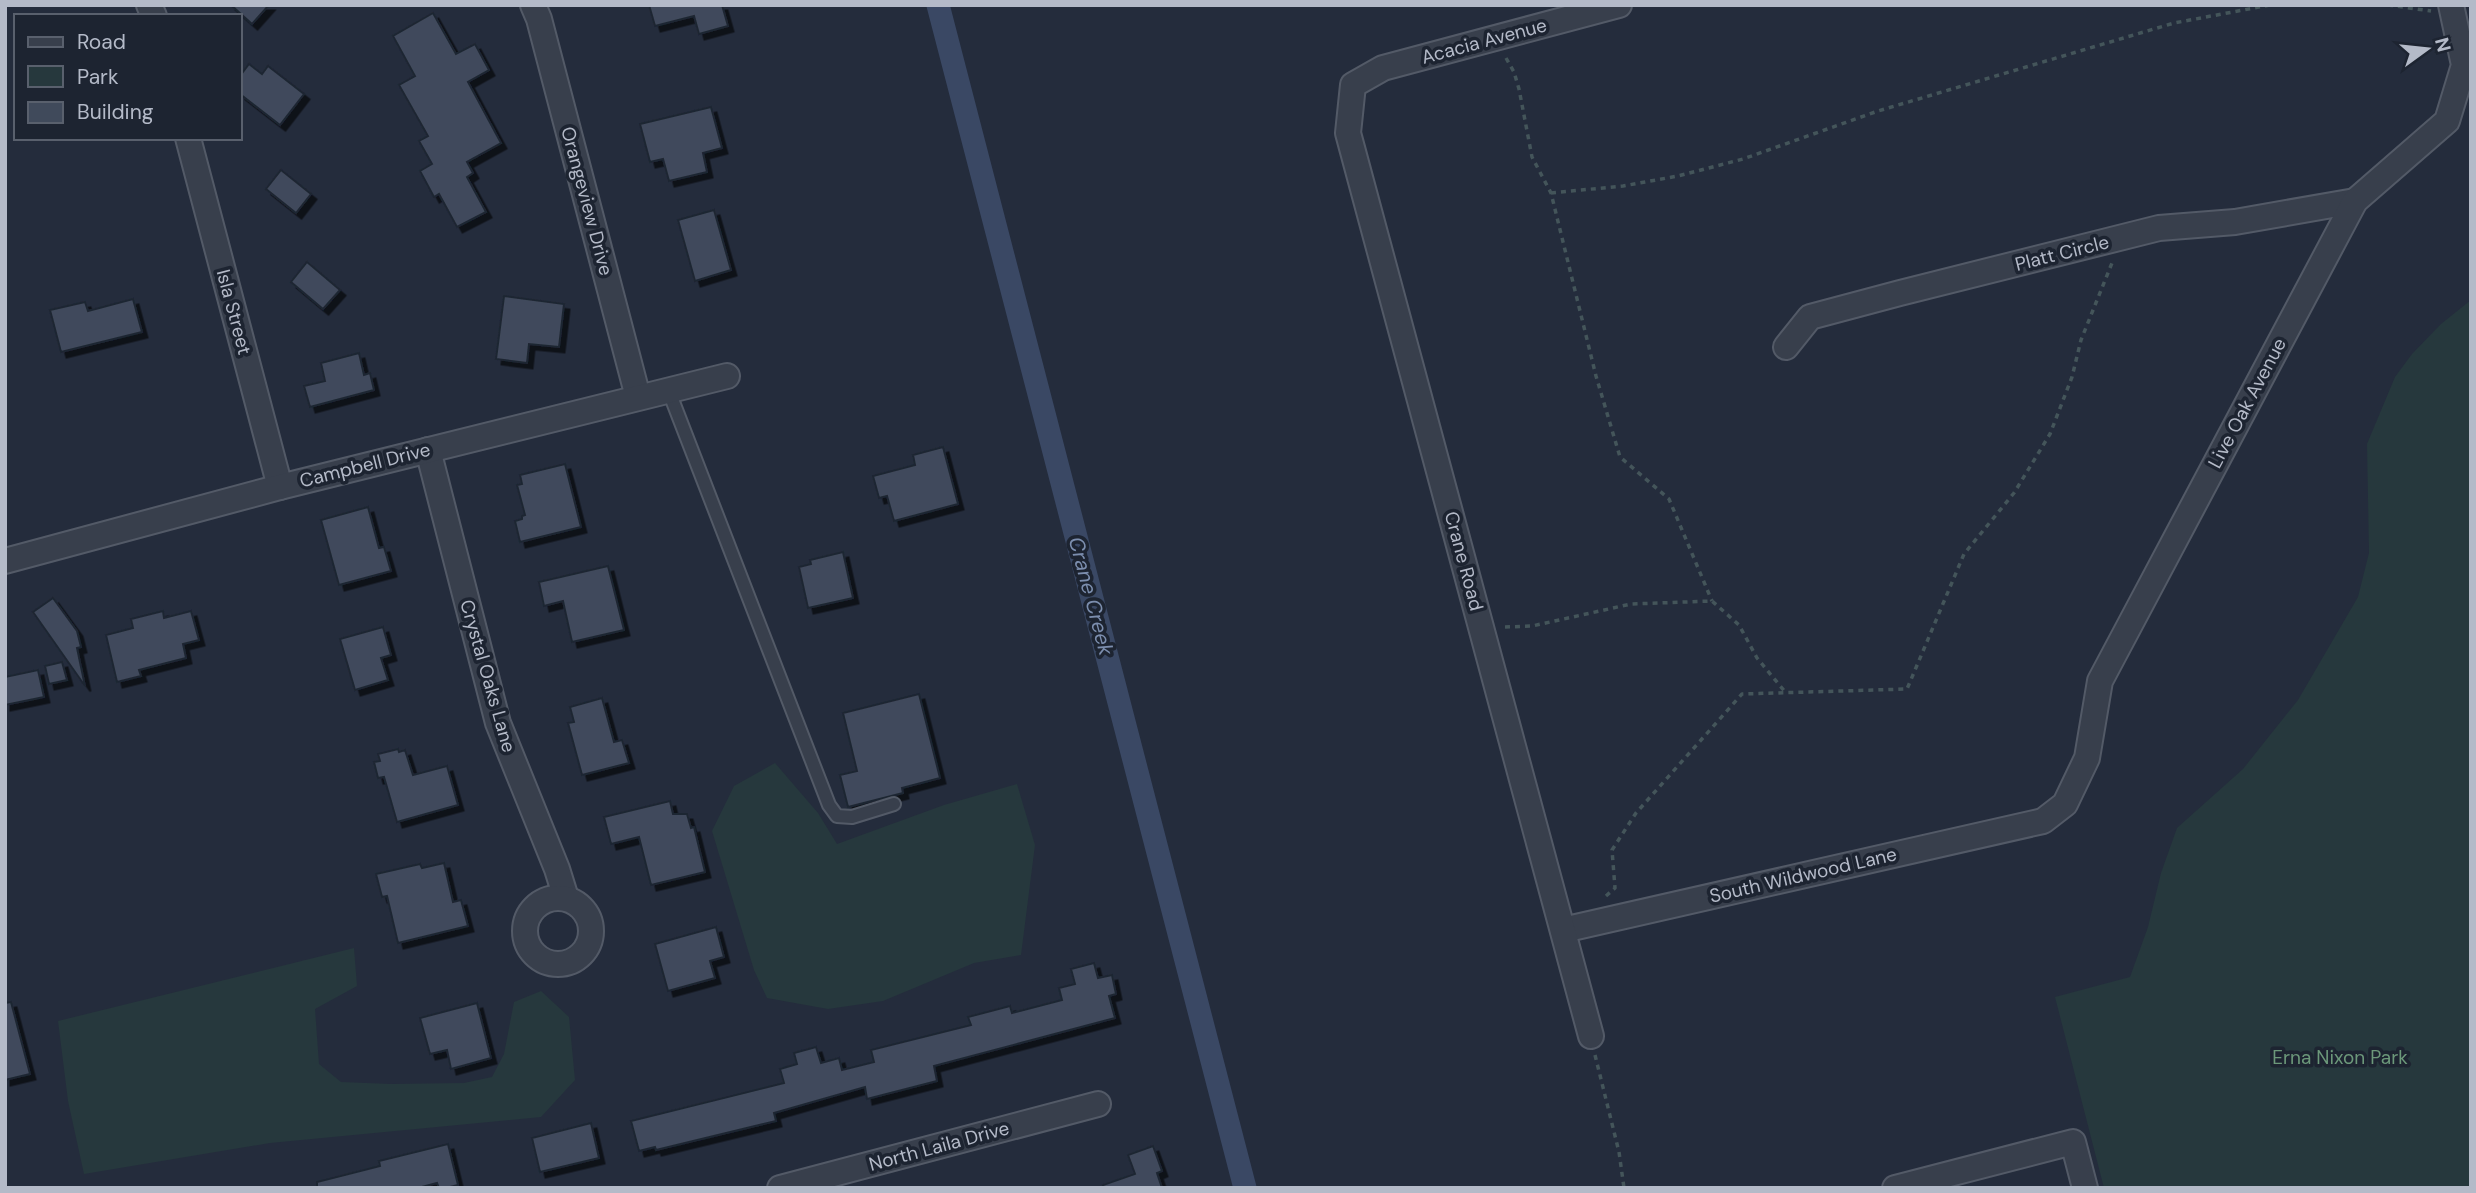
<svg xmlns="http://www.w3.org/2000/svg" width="2476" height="1193" font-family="'DM Sans',sans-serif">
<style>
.green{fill:#26383d}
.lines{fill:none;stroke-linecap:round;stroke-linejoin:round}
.canal{stroke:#3a4864;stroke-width:23}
.building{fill:#404a5b;stroke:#1f2633;stroke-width:2;filter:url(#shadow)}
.service-casing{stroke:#535a67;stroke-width:16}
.minor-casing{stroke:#535a67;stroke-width:28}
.path{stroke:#44555a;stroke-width:3.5;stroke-dasharray:5 5;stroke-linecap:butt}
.service{stroke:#383f4c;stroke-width:12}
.minor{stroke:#383f4c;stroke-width:24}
.labels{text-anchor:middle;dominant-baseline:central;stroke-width:7;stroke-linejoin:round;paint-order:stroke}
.street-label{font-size:19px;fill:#b4bac8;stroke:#1d2431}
.park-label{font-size:19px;fill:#6c987a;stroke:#1d2431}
.water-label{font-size:21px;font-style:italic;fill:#7c8eae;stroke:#1d2431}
</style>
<defs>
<filter id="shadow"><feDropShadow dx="5.5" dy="5.5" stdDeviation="0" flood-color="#0009"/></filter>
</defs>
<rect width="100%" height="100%" fill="#242c3c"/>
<g class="green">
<path d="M2471 300V1188H2104L2055 997 2130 977 2148 927 2161 873 2177 828 2243 769 2298 700 2358 597 2369 553 2367 444 2395 377 2412 354 2441 324Z"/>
<path d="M775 763 818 813 837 844 944 805 1017 784 1035 845 1021 955 974 963 883 1001 828 1009 767 998 754 970 712 831 734 786Z"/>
<path d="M354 948 357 986 315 1009 319 1064 341 1082 391 1084 464 1083 492 1077 504 1054 514 1002 541 991 569 1017 575 1080 541 1117 270 1143 84 1174 68 1101 58 1021Z"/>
</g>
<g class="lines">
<path class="canal" d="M938 5 1245 1188"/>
</g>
<g class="building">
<path d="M231 5H269L252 24Z"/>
<path d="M649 5H722L728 26 699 34 694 16 655 26Z"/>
<path d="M433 13 456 54 475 44 489 70 468 82 501 143 467 162 473 173 467 177 486 212 457 227 439 194 434 197 420 171 432 164 419 141 428 136 399 85 415 76 393 36Z"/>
<path d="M249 64 262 74 268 66 304 94 280 125 240 94V76Z"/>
<path d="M711 107 722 148 703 153 707 172 669 181 663 159 650 162 640 124Z"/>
<path d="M281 170 311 194 296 213 266 189Z"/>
<path d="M714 210 731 270 695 281 678 220Z"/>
<path d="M307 262 340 290 323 309 291 282Z"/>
<path d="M504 296 564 304 559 347 529 344 527 363 496 359Z"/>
<path d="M133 299 142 332 61 352 50 310 85 302 88 311Z"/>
<path d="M359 353 364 375 370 373 374 390 310 407 304 386 325 381 321 363Z"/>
<path d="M943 447 958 504 894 521 887 496 879 498 873 476 915 465 913 455Z"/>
<path d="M565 464 581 527 520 542 515 521 522 519V516L525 515 517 485 522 484 520 475Z"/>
<path d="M368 507 379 548 384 547 391 571 339 585 321 520Z"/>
<path d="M843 552 853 598 808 608 799 567 811 564 810 560Z"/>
<path d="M608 566 624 630 572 642 563 601 544 606 539 582Z"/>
<path d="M53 598 77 631 81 647 77 648 85 686 33 612Z"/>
<path d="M163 611 164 618 191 611 199 640 183 644 186 658 139 670 141 676 117 682 106 635 133 628 131 619Z"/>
<path d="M383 627 391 655 381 658 388 680 355 690 340 639Z"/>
<path d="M62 662 67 680 49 684 45 666Z"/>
<path d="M38 670 44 697 5 705V677Z"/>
<path d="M919 694 940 778 902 788 903 793 848 807 840 775 857 771 843 713Z"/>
<path d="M602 698 614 742 622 740 629 763 582 775 568 723 574 722 570 707Z"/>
<path d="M398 749 399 752 405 750 413 775 447 766 458 805 397 822 384 777 378 778 374 762 380 761 378 754Z"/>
<path d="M670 801 673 814H687L691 828 694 827 705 872 651 885 639 837 611 844 604 817Z"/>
<path d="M444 863 453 902 461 900 468 926 398 943 387 896 382 897 376 874 420 864 422 868Z"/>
<path d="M716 927 724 957 710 961 715 978 668 991 655 944Z"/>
<path d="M1094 963 1098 978 1112 975 1116 994 1109 996 1115 1018 934 1066 937 1081 867 1099 865 1087 774 1113 776 1121 656 1150 655 1147 639 1151 631 1121 784 1083 780 1069 797 1064 794 1053 816 1047 821 1063 839 1058 842 1070 874 1062 871 1050 971 1025 968 1017 1010 1006 1012 1013 1062 1000 1059 988 1075 984 1071 969Z"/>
<path d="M11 1002 30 1074 5 1080V1003Z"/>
<path d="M477 1003 491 1058 451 1069 447 1050 430 1054 420 1018Z"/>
<path d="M591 1123 599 1158 540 1172 532 1138Z"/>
<path d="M448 1144 458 1185 446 1188H439L437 1183 418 1188H317V1182L380 1166 379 1161Z"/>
<path d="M1153 1146 1162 1171 1157 1173 1162 1188H1104L1103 1185 1135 1174 1128 1155Z"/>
</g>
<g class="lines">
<g class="service-casing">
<path id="service" d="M668 389 829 805 837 816 852 817 894 804"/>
</g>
<g class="minor-casing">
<g id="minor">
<path d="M149 5 154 16"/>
<path d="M533 5 539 19 638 397"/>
<path d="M188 138 280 487"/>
<path d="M1786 347 1810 317 1900 293 2159 228 2235 222 2355 201"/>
<path d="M428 450 498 723 557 869 566 898"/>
<path d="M5 561 280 487 727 376"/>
<circle cx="558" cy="931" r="33"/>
<path d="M1563 930 2043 821 2065 804 2087 758 2100 681 2355 201 2447 121 2464 65 2451 5"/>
<path d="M1591 1036 1348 133 1353 85 1383 68 1619 5"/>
<path d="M780 1188 1098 1104"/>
<path d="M1895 1188 2073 1142 2085 1188"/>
</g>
</g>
<g class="path">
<path d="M2388 5 2431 11"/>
<path d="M1506 58 1514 72 1519 89 1532 157 1551 193 1596 376 1620 457 1669 499 1712 601"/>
<path d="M1551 193 1623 186 1678 176 1743 159 1878 111 2174 23 2270 5"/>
<path d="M1505 627 1532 626 1631 604 1712 601 1739 625 1757 658 1786 693"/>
<path d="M1606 896 1615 888 1612 850 1636 813 1742 694 1907 689 1964 554 2014 493 2050 434 2072 377 2081 340 2112 263"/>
<path d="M1595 1055 1619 1152 1624 1188"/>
</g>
<use href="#service" class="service"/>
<use href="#minor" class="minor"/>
</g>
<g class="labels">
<g class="street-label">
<text transform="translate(1484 41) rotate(-15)">Acacia Avenue</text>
<text transform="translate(587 201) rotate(75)">Orangeview Drive</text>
<text transform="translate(2062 253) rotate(-14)">Platt Circle</text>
<text transform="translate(234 312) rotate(75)">Isla Street</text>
<text transform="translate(2247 403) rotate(-62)">Live Oak Avenue</text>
<text transform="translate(365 465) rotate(-14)">Campbell Drive</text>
<text transform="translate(1464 561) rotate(75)">Crane Road</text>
<text transform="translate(488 676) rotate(74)">Crystal Oaks Lane</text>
<text transform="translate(1803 875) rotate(-13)">South Wildwood Lane</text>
<text transform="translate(939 1146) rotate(-15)">North Laila Drive</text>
</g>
<g class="park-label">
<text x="2340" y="1057">Erna Nixon Park</text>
</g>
<g class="water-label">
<text transform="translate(1091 596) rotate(75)">Crane Creek</text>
</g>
</g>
<rect width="2476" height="1193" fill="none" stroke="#b4bac8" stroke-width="14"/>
<rect x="14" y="14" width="228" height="126" fill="#1d2431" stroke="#59606d" stroke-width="2"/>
<rect x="28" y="37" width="35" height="10" fill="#383f4c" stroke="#59606d" stroke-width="2"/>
<text x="77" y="49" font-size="21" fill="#b4bac8">Road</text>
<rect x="28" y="66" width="35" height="21" fill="#26383d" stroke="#59606d" stroke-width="2"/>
<text x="77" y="84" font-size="21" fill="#b4bac8">Park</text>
<rect x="28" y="102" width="35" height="21" fill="#404a5b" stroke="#59606d" stroke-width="2"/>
<text x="77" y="119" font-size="21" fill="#b4bac8">Building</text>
<g transform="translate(2427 49) rotate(75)" stroke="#1d2431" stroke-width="5" paint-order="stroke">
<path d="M0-5L12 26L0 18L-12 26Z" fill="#b4bac8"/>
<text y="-10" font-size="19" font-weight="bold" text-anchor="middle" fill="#b4bac8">N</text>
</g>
</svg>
